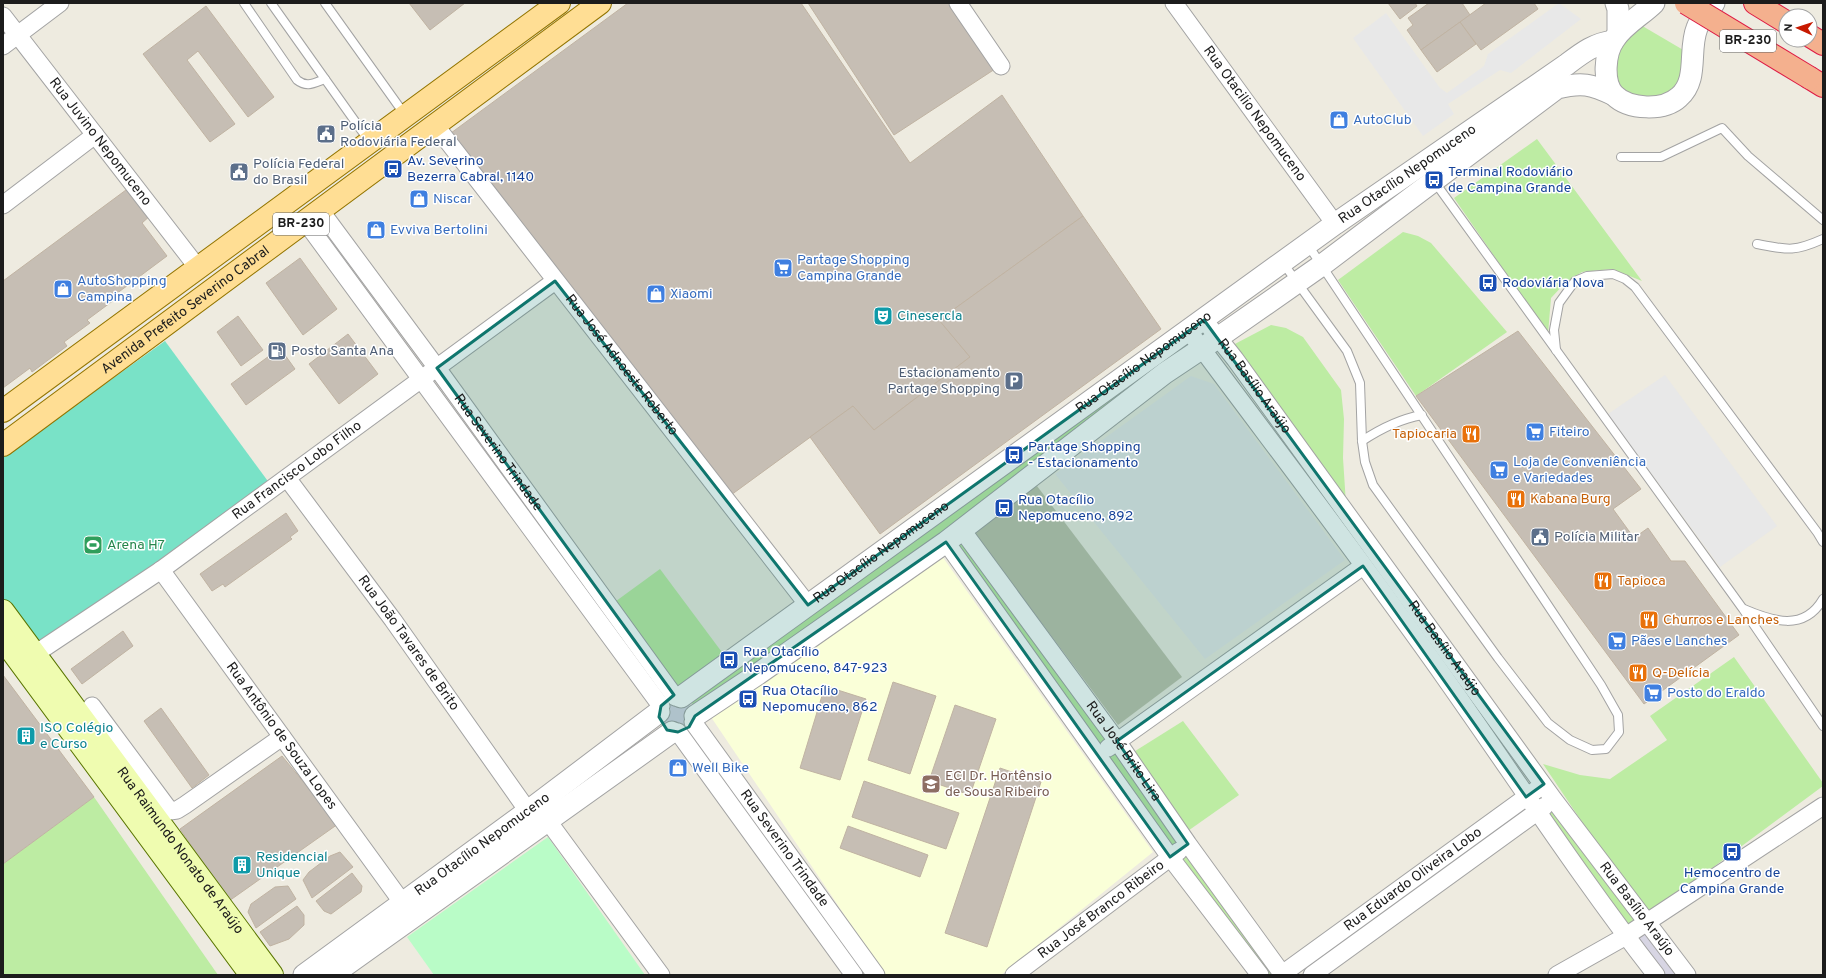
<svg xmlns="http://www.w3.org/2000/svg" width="1826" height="978" font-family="Overpass,sans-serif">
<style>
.education{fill:#faffd8}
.construction{fill:#c0c2ac}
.grass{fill:#bdeca3}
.park{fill:#b9fcc7}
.pitch{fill:#79e2c7}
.parking{fill:#e8e8e8}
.plaza{fill:#d7d5e3}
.building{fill:#c6beb4;stroke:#c0b3a2}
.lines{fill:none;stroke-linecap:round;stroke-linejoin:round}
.service-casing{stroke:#a3a3a3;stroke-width:10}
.minor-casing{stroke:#a3a3a3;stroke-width:19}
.tertiary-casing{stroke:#a3a3a3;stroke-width:23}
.secondary-casing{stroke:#597500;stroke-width:24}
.primary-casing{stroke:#937500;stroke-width:24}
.trunk-casing{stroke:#de1b45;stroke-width:24}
.service{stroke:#fff;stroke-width:8}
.minor{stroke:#fff;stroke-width:17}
.tertiary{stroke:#fff;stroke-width:21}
.secondary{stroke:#effcb0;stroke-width:22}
.primary{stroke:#ffde94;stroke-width:22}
.trunk{stroke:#f4b08e;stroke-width:22}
.trunk-bridge-casing{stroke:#de1b45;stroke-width:24;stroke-linecap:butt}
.trunk-bridge{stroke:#f4b08e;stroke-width:22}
.marked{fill:#0f766e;fill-opacity:0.2;stroke:#0f766e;stroke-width:3;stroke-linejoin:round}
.labels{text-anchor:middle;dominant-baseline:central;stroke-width:3;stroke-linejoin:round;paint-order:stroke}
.shield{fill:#fff;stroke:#606060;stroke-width:1}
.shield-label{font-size:13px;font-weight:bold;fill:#1c1c1c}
.street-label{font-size:14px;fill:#1c1c1c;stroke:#fff}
.shop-label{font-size:14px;fill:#366cbe;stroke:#fff;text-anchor:start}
.service-label{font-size:14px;fill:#4e5e75;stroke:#fff;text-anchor:start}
.transit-label{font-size:14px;fill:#164399;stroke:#fff;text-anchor:start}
.culture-label{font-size:14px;fill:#0d838f;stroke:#fff;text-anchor:start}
.food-label{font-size:14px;fill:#c56008;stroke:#fff;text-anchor:start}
.leisure-label{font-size:14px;fill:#27864d;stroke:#fff;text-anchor:start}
.education-label{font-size:14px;fill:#785e54;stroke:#fff;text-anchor:start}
</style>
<rect width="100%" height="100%" fill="#eeebe0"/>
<path class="education" d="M939 552 1153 852 1001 975H885L711 717Z"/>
<path class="construction" d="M1037 486 1182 677 1118 725 972 530Z"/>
<g class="grass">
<path d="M1639 24 1685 51V81L1668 97 1645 101 1617 87 1612 57Z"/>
<path d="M1537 139 1642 281 1612 269 1582 272 1566 282 1551 298 1548 334 1454 198Z"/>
<path d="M1403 232 1418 236 1431 243 1507 332 1416 396 1338 280Z"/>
<path d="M1271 325 1286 328 1303 337 1341 390 1344 419 1343 458 1346 504 1231 346Z"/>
<path d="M1177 344 1184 355 697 712 691 701Z"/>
<path d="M961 532 1112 739 1098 749 950 541Z"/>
<path d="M660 569 727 659 680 695 612 604Z"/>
<path d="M1734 657 1823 783V786L1646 917 1543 764 1580 775 1610 779 1667 740 1650 716Z"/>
<path d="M1183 721 1239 795 1185 833 1132 753Z"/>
<path d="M1116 746 1183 844 1168 854 1103 756Z"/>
<path d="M94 797 218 975H3V864Z"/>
<path d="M1552 805 1638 923 1630 929 1543 811Z"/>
<path d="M1187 850 1277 971 1272 975H1263L1175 859Z"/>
</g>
<path class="park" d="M548 837 645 975H434L407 937Z"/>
<path class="pitch" d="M165 341 270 484 34 649 3 605V457Z"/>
<g class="parking">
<path d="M1559 3 1581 19 1511 73 1500 70 1448 104 1454 114 1423 136 1353 38 1386 13 1440 88 1447 93 1484 66 1488 54Z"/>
<path d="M1665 375 1777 526 1720 567 1608 414Z"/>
<path d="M1191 376 1214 384 1345 560 1205 659 1055 474Z"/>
</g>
<g class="plaza">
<path d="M666 702 688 703 692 709 689 725 684 729 668 728 662 722Z"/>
<path d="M1644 927 1679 975H1665L1633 934Z"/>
</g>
<g class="building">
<path d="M409 3H465L430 30Z"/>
<path d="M628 3H801L910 163 1002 95 1083 216 939 320 970 357 874 430 853 406 731 495 451 133Z"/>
<path d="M808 3H953L995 69 894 135Z"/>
<path d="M1388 3H1415L1417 6 1400 19Z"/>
<path d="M1429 3H1462L1470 15 1421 50 1407 30 1413 25 1408 18Z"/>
<path d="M1486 3H1534L1538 9 1481 50 1460 22Z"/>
<path d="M206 6 274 97 248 117 198 51 187 60 235 124 210 142 143 54Z"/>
<path d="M1460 22 1476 44 1437 72 1421 50Z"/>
<path d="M130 187 151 215 142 223 167 256 112 297 114 300 87 320 90 323 64 342 67 346 32 372 30 368 3 388V281Z"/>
<path d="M1083 216 1161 329 880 534 810 437 853 406 874 430 970 357 939 320Z"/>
<path d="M300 258 337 309 303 335 266 283Z"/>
<path d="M238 316 263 350 241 366 217 332Z"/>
<path d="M1518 331 1641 489 1613 509 1634 538 1648 528 1671 561H1685L1739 635 1644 704 1416 396Z"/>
<path d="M348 334 378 374 339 404 309 364Z"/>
<path d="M280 348 295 369 246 405 231 384Z"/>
<path d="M286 513 298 531 290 537 292 539 225 587 223 584 212 591 200 574Z"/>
<path d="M123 631 133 646 82 684 71 669Z"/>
<path d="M3 675 94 797 3 864Z"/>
<path d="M893 682 936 696 910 774 868 760Z"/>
<path d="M825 686 866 699 840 780 800 768Z"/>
<path d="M955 705 996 719 970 795 929 781Z"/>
<path d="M161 708 209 775 192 788 144 721Z"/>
<path d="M282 756 338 824 229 901 180 829Z"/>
<path d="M1000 768 1041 782 987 947 945 933Z"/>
<path d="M864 781 959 813 946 849 852 817Z"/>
<path d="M848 826 928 855 920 877 840 848Z"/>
<path d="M340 852 353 867 312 898 303 880 309 872 330 856Z"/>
<path d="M352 873 362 886 361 892 331 914 324 911 316 901Z"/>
<path d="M288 886 296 899 256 928 248 912 251 904 275 887Z"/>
<path d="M297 906 304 915V925L289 939 270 946 260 932Z"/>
</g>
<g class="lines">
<g class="service-casing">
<g id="service">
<path d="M244 3 297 80C307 88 314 83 325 79"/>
<path d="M271 3 369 141"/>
<path d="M325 3 405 115"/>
<path d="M1621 157H1661L1722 128 1748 156 1823 220"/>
<path d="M1434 181 1743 609 1823 726"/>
<path d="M1757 244C1788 250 1794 252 1823 239"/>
<path d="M1283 263 1347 351 1360 383 1362 441 1365 462 1373 485 1498 658 1548 723 1570 740 1592 750 1606 749 1619 732 1618 715 1601 685 1308 245"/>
<path d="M1556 350 1554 330 1559 303 1575 281 1587 276 1613 274 1625 279 1635 287 1817 532 1823 542"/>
<path d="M1362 441C1380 429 1400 419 1422 415"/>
<path d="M1744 609C1772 621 1804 632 1823 599"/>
</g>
</g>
<g class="minor-casing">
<g id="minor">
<path d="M958 3 1001 66"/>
<path id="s1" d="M1174 3 1335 224"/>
<path id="s2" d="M3 16 198 268"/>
<path d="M3 46 60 3"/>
<path id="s3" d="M435 125 808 605"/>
<path d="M3 205 95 135"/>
<path id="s4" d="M320 210 437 368 675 697"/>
<path d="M305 221 661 706"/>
<path id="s5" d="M1204 320 1235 359 1554 800 1687 975"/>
<path d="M1188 330C1274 446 1362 560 1445 678 1515 777 1581 879 1656 975"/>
<path id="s6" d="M287 478 393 620 528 811"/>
<path id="s7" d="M962 530 1117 741 1188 844 1283 975"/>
<path d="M946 542 1170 857 1260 975"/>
<path id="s8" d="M161 570 402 902"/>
<path id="s9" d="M35 654 161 570 555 281"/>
<path d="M92 706 170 811 177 810 185 805 282 737"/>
<path id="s10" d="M693 722 876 975"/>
<path d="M678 732 854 975"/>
<path d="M1108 748 1363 566"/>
<path d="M548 821 661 975"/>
<path id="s11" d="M1014 975 1179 851"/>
<path id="s12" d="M1281 975 1536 790"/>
<path d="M1312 975 1545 806"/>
<path d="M1557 975 1626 936 1823 806"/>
</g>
</g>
<g class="tertiary-casing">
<g id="tertiary">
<path d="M1616 3 1618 9V34"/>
<path d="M1654 3C1642 15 1623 25 1614 40 1605 53 1602 82 1614 95 1629 110 1664 111 1679 97 1699 80 1688 50 1697 28 1700 19 1709 11 1714 3"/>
<path id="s13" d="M681 697 1335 224 1566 65C1582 53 1593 44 1613 41"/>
<path d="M695 716 758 674 946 542 1165 373 1219 337 1322 265 1557 88C1582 82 1591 84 1614 95"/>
<path id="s14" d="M304 975 528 811 659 712"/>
<path d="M332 975 672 732"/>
</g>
</g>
<g class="secondary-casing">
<g id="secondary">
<path id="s15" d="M3 611 272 975"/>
<path d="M3 639 251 975"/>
</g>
</g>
<g class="primary-casing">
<g id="primary">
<path d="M3 411 559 3"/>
<path id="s16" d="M3 445 600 3"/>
</g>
</g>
<g class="trunk-casing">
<g id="trunk">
<path d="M1755 3 1786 22"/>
<path d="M1810 36 1823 44"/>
<path d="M1810 78 1823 86"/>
</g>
</g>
<use href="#service" class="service"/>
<use href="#minor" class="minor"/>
<use href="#tertiary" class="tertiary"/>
<use href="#secondary" class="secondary"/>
<use href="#primary" class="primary"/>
<use href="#trunk" class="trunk"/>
<g class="trunk-bridge-casing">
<path id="trunk-bridge" d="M1686 3 1810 78"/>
</g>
<use href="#trunk-bridge" class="trunk-bridge"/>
</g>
<path class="marked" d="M555 281 808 605 1204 320 1544 784 1526 797 1363 566 1117 741 1188 844 1170 857 946 542 695 716 689 727 678 732 667 730 659 717 661 706 674 695 437 368Z"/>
<defs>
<g id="shop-square" transform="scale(1)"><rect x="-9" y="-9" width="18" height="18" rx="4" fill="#3f7fe0" stroke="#fff"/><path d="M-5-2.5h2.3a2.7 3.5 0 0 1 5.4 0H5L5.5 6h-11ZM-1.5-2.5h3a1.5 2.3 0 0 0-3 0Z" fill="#fff"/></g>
<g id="civic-square" transform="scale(1)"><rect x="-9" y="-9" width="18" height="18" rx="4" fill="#5c6f8a" stroke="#fff"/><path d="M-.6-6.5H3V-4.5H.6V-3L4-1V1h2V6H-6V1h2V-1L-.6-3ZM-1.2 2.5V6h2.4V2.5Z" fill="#fff"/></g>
<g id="bus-square" transform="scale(1)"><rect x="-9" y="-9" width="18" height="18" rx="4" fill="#1a4fb4" stroke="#fff"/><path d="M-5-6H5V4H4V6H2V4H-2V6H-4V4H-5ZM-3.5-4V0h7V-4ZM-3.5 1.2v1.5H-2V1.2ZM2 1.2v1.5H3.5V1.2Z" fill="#fff"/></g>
<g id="supermarket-square" transform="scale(1)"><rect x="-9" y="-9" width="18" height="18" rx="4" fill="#3f7fe0" stroke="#fff"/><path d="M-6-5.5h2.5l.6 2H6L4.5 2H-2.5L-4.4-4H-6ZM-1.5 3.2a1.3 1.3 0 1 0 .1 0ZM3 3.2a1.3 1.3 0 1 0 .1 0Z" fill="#fff"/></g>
<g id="theatre-square" transform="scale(1)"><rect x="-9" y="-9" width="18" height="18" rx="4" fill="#0f9aa8" stroke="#fff"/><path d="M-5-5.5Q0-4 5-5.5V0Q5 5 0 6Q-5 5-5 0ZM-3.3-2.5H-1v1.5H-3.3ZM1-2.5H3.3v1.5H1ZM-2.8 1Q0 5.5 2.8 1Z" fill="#fff"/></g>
<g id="fuel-square" transform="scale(1)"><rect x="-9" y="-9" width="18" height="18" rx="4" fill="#5c6f8a" stroke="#fff"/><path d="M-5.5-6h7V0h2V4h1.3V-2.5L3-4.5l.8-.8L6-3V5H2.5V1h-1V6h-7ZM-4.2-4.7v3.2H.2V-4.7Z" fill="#fff"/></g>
<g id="parking-square" transform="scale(1)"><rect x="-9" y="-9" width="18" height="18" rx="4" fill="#5c6f8a" stroke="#fff"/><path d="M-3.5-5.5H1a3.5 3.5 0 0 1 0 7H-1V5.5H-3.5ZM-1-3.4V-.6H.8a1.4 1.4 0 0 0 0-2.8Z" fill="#fff"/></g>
<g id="restaurant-square" transform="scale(1)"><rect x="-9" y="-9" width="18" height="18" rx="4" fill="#e8710a" stroke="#fff"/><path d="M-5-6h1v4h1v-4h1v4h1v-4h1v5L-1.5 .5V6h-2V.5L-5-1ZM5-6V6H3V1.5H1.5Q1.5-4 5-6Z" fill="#fff"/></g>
<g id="stadium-square" transform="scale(1)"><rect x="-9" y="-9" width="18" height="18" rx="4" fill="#2e9e5b" stroke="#fff"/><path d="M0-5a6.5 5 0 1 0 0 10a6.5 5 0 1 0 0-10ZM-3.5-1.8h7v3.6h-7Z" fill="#fff"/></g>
<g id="building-square" transform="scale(1)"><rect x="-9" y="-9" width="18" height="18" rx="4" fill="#0f9aa8" stroke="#fff"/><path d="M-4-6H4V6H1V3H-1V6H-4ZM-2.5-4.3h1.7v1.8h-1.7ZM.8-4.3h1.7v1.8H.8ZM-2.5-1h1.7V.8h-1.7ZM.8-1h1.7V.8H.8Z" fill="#fff"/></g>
<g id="school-square" transform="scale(1)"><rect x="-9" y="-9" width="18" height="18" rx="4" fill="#8d6e63" stroke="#fff"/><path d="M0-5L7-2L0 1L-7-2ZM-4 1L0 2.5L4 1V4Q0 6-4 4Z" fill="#fff"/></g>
</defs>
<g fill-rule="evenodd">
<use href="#shop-square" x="1339" y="120"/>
<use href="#civic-square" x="326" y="134"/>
<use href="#bus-square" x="393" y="169"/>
<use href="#civic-square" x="239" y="172"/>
<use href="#bus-square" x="1434" y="180"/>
<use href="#shop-square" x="419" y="199"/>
<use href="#shop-square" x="376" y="230"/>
<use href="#supermarket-square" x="783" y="268"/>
<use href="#bus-square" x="1488" y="283"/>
<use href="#shop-square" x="63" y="289"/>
<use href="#shop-square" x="656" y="294"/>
<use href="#theatre-square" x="883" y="316"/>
<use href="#fuel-square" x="277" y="351"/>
<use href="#parking-square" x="1014" y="381"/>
<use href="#supermarket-square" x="1535" y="432"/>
<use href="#restaurant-square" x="1471" y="434"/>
<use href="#bus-square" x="1014" y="455"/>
<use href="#supermarket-square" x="1499" y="470"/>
<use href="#restaurant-square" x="1516" y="499"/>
<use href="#bus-square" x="1004" y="508"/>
<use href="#civic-square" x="1540" y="537"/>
<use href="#stadium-square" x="93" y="545"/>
<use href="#restaurant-square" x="1603" y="581"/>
<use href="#restaurant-square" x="1649" y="620"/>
<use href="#supermarket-square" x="1617" y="641"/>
<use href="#bus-square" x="729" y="660"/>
<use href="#restaurant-square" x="1638" y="673"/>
<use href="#supermarket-square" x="1653" y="693"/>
<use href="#bus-square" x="748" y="699"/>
<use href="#building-square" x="26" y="736"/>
<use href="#shop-square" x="678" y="768"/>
<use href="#school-square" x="931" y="784"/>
<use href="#bus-square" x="1732" y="852"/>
<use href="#building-square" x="242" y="865"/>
</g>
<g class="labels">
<g class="shield">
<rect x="1720" y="30" width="56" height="22" rx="3"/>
<rect x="273" y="213" width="56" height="22" rx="3"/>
</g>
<g class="shield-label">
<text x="1748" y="41">BR-230</text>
<text x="301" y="224">BR-230</text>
</g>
<g class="street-label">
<text stroke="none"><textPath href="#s1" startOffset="137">Rua Otacilio Nepomuceno</textPath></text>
<text stroke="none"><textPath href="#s2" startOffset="159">Rua Juvino Nepomuceno</textPath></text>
<text stroke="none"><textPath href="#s13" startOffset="895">Rua Otacílio Nepomuceno</textPath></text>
<text stroke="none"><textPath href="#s16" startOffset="227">Avenida Prefeito Severino Cabral</textPath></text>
<text stroke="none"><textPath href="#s13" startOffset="571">Rua Otacílio Nepomuceno</textPath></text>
<text stroke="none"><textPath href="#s3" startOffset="304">Rua José Adnoeste Roberto</textPath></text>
<text stroke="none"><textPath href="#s5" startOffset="83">Rua Basílio Araújo</textPath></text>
<text stroke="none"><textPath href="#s4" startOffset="301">Rua Severino Trindade</textPath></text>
<text stroke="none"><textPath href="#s9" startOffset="320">Rua Francisco Lobo Filho</textPath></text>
<text stroke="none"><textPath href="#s13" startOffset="247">Rua Otacílio Nepomuceno</textPath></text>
<text stroke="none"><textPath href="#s6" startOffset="205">Rua João Tavares de Brito</textPath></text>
<text stroke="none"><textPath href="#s5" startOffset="407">Rua Basílio Araújo</textPath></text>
<text stroke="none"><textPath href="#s8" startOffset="205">Rua Antônio de Souza Lopes</textPath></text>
<text stroke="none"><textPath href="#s7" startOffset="274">Rua José Brito Lira</textPath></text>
<text stroke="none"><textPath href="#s14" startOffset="221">Rua Otacílio Nepomuceno</textPath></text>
<text stroke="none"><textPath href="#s10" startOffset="156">Rua Severino Trindade</textPath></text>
<text stroke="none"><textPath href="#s15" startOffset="298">Rua Raimundo Nonato de Araújo</textPath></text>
<text stroke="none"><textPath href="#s12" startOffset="163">Rua Eduardo Oliveira Lobo</textPath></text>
<text stroke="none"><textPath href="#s5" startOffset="731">Rua Basílio Araújo</textPath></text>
<text stroke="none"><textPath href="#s11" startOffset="109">Rua José Branco Ribeiro</textPath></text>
</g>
<g class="shop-label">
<text x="1353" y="120">AutoClub</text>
<text x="433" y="199">Niscar</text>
<text x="390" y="230">Evviva Bertolini</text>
<text x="797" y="260">Partage Shopping<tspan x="797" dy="16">Campina Grande</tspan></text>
<text x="77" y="281">AutoShopping<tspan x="77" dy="16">Campina</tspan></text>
<text x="670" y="294">Xiaomi</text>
<text x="1549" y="432">Fiteiro</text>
<text x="1513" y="462">Loja de Conveniência<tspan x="1513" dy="16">e Variedades</tspan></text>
<text x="1631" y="641">Pães e Lanches</text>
<text x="1667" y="693">Posto do Eraldo</text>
<text x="692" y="768">Well Bike</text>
</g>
<g class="service-label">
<text x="340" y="126">Polícia<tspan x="340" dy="16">Rodoviária Federal</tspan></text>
<text x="253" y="164">Polícia Federal<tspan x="253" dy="16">do Brasil</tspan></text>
<text x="291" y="351">Posto Santa Ana</text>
<text x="1000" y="373" text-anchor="end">Estacionamento<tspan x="1000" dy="16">Partage Shopping</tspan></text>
<text x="1554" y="537">Polícia Militar</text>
</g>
<g class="transit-label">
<text x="407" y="161">Av. Severino<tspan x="407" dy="16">Bezerra Cabral, 1140</tspan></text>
<text x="1448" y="172">Terminal Rodoviário<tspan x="1448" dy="16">de Campina Grande</tspan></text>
<text x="1502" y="283">Rodoviária Nova</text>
<text x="1028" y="447">Partage Shopping<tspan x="1028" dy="16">- Estacionamento</tspan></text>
<text x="1018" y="500">Rua Otacílio<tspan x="1018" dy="16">Nepomuceno, 892</tspan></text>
<text x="743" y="652">Rua Otacílio<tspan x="743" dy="16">Nepomuceno, 847-923</tspan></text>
<text x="762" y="691">Rua Otacílio<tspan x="762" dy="16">Nepomuceno, 862</tspan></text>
<text x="1732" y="873" text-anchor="middle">Hemocentro de<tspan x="1732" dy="16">Campina Grande</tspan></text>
</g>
<g class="culture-label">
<text x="897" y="316">Cinesercla</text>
<text x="40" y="728">ISO Colégio<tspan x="40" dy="16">e Curso</tspan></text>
<text x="256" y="857">Residencial<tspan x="256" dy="16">Unique</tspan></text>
</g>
<g class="food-label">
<text x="1457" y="434" text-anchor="end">Tapiocaria</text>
<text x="1530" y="499">Kabana Burg</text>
<text x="1617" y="581">Tapioca</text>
<text x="1663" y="620">Churros e Lanches</text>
<text x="1652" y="673">Q-Delícia</text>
</g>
<g class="leisure-label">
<text x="107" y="545">Arena H7</text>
</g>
<g class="education-label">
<text x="945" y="776">ECI Dr. Hortênsio<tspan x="945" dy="16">de Sousa Ribeiro</tspan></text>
</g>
</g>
<rect width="1826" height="978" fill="none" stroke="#1c1c1c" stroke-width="8"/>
<g transform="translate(1798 28) rotate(273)"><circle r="19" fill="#ffffff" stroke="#a4a4a4"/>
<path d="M0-3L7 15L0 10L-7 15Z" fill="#c71900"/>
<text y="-6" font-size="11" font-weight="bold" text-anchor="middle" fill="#1c1c1c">N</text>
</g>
</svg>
